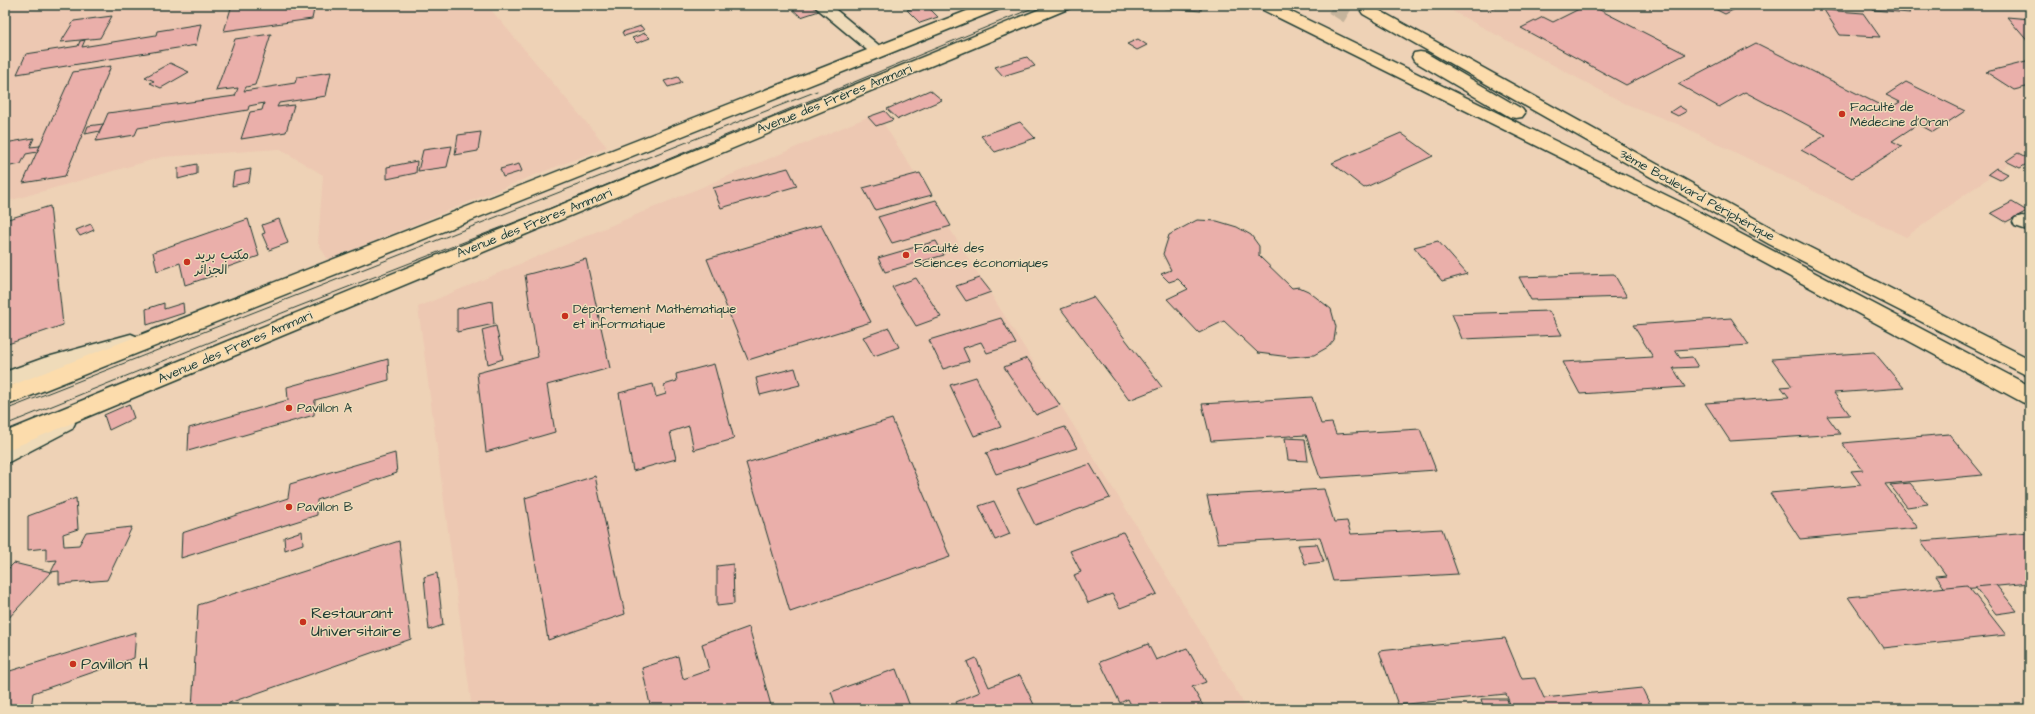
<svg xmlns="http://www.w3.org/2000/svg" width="2035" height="714" font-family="'Architects Daughter','Playpen Sans Arabic',sans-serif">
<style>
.built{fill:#edc8b2}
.building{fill:#eaafaa;stroke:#1f3d34}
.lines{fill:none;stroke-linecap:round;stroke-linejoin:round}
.trunk-tunnel{stroke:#c5b49c;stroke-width:18;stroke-dasharray:18 9;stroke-linecap:butt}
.minor-casing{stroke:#1f3d34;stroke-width:3}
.primary-casing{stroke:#1f3d34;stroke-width:3}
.trunk-casing{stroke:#1f3d34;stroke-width:3}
.minor{fill:#efdbb9;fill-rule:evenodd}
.primary{fill:#fcdcac;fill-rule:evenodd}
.trunk{fill:#fcdcac;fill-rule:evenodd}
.tram{stroke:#1f3d34;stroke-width:1}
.poi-dot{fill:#c8321e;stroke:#efdbb9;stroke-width:1.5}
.labels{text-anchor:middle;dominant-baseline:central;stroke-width:3;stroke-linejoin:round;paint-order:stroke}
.street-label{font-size:13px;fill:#1f3d34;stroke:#efdbb9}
.poi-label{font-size:13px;fill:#1f3d34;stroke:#efdbb9;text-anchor:start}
.near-poi-label{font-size:16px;fill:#1f3d34;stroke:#efdbb9;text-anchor:start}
</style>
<rect width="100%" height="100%" fill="#eed2b6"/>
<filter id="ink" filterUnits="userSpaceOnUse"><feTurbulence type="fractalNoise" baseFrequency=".025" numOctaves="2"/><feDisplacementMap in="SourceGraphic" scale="8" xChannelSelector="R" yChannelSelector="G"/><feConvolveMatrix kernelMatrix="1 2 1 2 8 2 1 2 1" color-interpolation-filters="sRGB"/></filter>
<g filter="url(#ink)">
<g class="built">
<path d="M5 5H487L607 147 527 178 328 260 318 243 323 175 280 149 162 157 5 202Z"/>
<path d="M1441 5H2006L2030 14V148L1906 237 1680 125 1626 104Z"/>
<path d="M877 113 1131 517 1247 709H472L418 307Z"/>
</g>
<g class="building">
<path d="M232 5H315L312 19 224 31Z"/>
<path d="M788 5H813L819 11 801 17Z"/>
<path d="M923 5H926L938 17 920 23 907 10Z"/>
<path d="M1164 5H1201V11L1164 8Z"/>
<path d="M1472 5H1518L1510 8 1497 7 1493 9 1487 5 1479 9Z"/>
<path d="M1587 5H1590L1686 54 1626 85 1521 28 1543 17 1553 22Z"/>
<path d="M1707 5H1743L1725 14Z"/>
<path d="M1869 5H1905L1910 13 1873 10Z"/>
<path d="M1824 10 1863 13 1880 37 1840 35Z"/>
<path d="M112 16 100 38 61 42 74 21Z"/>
<path d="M2007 17 2030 19V44Z"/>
<path d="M201 24 196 45 17 74 26 54 78 46 80 41 85 40 82 47 156 35 157 31Z"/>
<path d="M641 26 644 30 624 36 622 32Z"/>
<path d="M645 33 650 38 637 43 632 38Z"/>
<path d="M271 34 255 85 246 87 244 91 295 83 297 77 331 72 326 96 279 103 277 107 294 105 286 132 241 139 250 112 262 110 264 103 249 106 248 110 138 128 135 135 96 141 108 113 235 96 238 88 216 91 235 39Z"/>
<path d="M1138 39 1147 45 1137 50 1127 44Z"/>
<path d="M1756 43 1888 109 1900 102 1886 95 1906 82 1965 111 1933 132 1918 124 1892 141 1902 146 1852 178 1801 150 1826 135 1745 92 1719 107 1678 84Z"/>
<path d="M1027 57 1035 66 1003 76 995 67Z"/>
<path d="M2030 61V86L2014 90 1986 72Z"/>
<path d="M170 63 189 72 161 88 150 83 154 81 145 77Z"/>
<path d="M111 66 65 176 23 183 73 72Z"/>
<path d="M678 77 682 83 668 87 664 81Z"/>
<path d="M930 90 942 100 898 119 887 109Z"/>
<path d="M1679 106 1687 111 1678 116 1670 112Z"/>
<path d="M885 111 893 120 876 126 868 117Z"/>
<path d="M1020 122 1035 138 995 152 981 136Z"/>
<path d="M103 124 100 131 85 134 88 126Z"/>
<path d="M481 132 478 151 455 155 458 135Z"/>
<path d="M1401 133 1433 156 1364 188 1332 163Z"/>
<path d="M34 138 30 147 40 146 37 152 26 154 21 164 5 167V143Z"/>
<path d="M452 146 447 167 418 171 423 150Z"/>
<path d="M2018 153 2030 159V162L2020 168 2006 161Z"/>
<path d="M417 161 416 173 387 179V167Z"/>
<path d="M197 164V174L178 179V168Z"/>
<path d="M519 164 522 171 503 177 500 169Z"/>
<path d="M788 168 797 186 721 208 713 188Z"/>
<path d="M1996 168 2008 174 2000 180 1988 174Z"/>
<path d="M251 169 249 182 232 186 234 172Z"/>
<path d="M920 173 932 195 875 210 863 188Z"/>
<path d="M936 200 951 226 892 243 878 217Z"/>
<path d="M2012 202 2027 211 2006 222 1991 213Z"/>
<path d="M50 206 63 325 5 345V220Z"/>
<path d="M248 219 259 256 211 273 212 276 185 285 180 263 157 271 153 252Z"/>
<path d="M279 219 288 243 269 250 262 234 265 233 262 225Z"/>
<path d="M1197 220 1217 221 1237 227 1251 235 1259 246V256L1292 288 1299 287 1308 291 1331 309 1336 327 1334 340 1328 347 1314 355 1290 357 1258 353 1224 321 1199 333 1167 299 1188 289 1178 279 1169 282 1161 274 1171 270 1163 254 1169 235Z"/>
<path d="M91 224 94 230 80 236 76 230Z"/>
<path d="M821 225 871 322 748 360 707 259Z"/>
<path d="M936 241 944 255 885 272 878 258Z"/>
<path d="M1438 241 1467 274 1442 281 1414 247Z"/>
<path d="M586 259 610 368 547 385 555 432 486 452 477 373 538 357 525 275Z"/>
<path d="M1614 274 1627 297 1531 300 1519 277Z"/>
<path d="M916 278 941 317 916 326 892 287Z"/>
<path d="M980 278 991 292 966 301 956 286Z"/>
<path d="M1093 297 1162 387 1129 400 1061 309Z"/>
<path d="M492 301 494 324 457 332V309Z"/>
<path d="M164 303V309L183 303 184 313 147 325 146 309Z"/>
<path d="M1549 311 1562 335 1462 339 1452 314Z"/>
<path d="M1001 318 1016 344 987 353 981 342 963 348 969 361 943 369 929 340Z"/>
<path d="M1731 318 1749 345 1675 350 1680 358 1692 357 1698 367 1673 368 1685 387 1580 394 1563 362 1653 357 1633 325Z"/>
<path d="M496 326 503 359 488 364 482 330Z"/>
<path d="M889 328 899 347 874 356 863 337Z"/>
<path d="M1874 352 1904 388 1834 393 1850 415 1827 416 1840 434 1730 441 1705 403 1789 397 1781 387 1792 386 1772 359Z"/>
<path d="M1027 358 1060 405 1036 415 1004 367Z"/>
<path d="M388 359 389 380 315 400 314 415 188 451 189 428 288 400 287 387Z"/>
<path d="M714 364 734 439 694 450 689 426 670 432 676 459 633 471 619 393 653 384 656 397 666 394 664 385 677 381 676 374Z"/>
<path d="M795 368 800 385 760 395 756 378Z"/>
<path d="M976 377 1001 427 974 436 950 385Z"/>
<path d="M1312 397 1321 424 1332 423 1336 434 1420 429 1436 470 1320 478 1306 435 1211 441 1202 404Z"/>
<path d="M129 404 134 418 109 430 104 415Z"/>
<path d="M892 419 950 557 790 612 746 463Z"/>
<path d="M1065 427 1077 448 996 474 986 453Z"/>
<path d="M1949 434 1983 475 1885 484 1918 528 1800 539 1770 493 1861 485 1851 471 1863 470 1842 443Z"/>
<path d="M1285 438 1305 439 1308 461 1288 460Z"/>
<path d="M395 453 397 473 317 500V515L181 558 182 533 288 498 290 484Z"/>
<path d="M1090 464 1110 498 1035 525 1017 489Z"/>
<path d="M595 476 625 614 548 640 525 498Z"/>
<path d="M1910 483 1928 504 1907 507 1890 485Z"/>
<path d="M1324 489 1334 522 1347 521 1351 534 1442 529 1458 574 1333 581 1320 537 1218 543 1207 496Z"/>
<path d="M76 498 78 529 63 534 64 546 79 545 86 532 132 527 107 580 59 584V571L51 572 57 560 46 561V548L28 550V516Z"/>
<path d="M994 501 1010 534 995 540 979 506Z"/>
<path d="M302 531 303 544 285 550 284 537Z"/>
<path d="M1123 532 1157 594 1120 608 1112 594 1088 603 1074 575 1081 572 1070 551Z"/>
<path d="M2030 532V583L1988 587 1946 590 1936 576 1946 575 1921 541Z"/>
<path d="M399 541 411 639 212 709H192L198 605Z"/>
<path d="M1317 544 1324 562 1305 564 1298 545Z"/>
<path d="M14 563 51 572 5 622V572Z"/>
<path d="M733 564 734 604 717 606V566Z"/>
<path d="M437 573 443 625 429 630 424 577Z"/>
<path d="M1967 585 2006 635 1883 648 1848 597Z"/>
<path d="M1996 585 2017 611 1996 614 1975 587Z"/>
<path d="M749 627 772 709H651L642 668 678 656 683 679 709 670 702 644Z"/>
<path d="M136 632 134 658 33 693 31 709H5V681L10 671Z"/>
<path d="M1505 638 1522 679 1535 678 1544 698 1642 688 1652 709H1512L1506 694 1398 705 1379 651Z"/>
<path d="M1148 644 1156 660 1187 648 1206 682 1192 687 1205 709H1133L1128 699 1120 703 1100 662Z"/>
<path d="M976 658 989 687 1020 675 1036 709H959L956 702 980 692 967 662Z"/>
<path d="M896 669 911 709H837L831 692Z"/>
<path d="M1481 699H1507L1510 709H1484Z"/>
</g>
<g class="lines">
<path class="trunk-tunnel" d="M1333 5 1354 18"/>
<g class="minor-casing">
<g id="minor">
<path d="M813 5H830L887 52 885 55H873Z"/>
<path d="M2022 216 2030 218V231L2015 226 2013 222 2015 218Z"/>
<path d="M131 334 138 337 141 342 138 347 49 373 5 388V372L44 358Z"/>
<path d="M64 414 72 417 75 423 72 429 5 464V444Z"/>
</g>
</g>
<g class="primary-casing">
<g id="primary">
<path d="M982 5H1004L1002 8 878 58 5 406V388Z"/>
<path d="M1050 5H1072L1070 8 5 451V432Z"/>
</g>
</g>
<g class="trunk-casing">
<g id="trunk">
<path d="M1257 5H1277L1684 204 2030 386V405L2022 402 1670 212 1259 8Z"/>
<path d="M1369 6 1375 8 1783 234 2030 359V377L1769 244 1363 14 1361 11 1363 8Z"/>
<path d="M1420 52 1426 53 1522 109 1525 113 1522 117 1516 118 1510 117 1414 61 1412 57 1414 53Z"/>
</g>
</g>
<use href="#minor" class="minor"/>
<use href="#primary" class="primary"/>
<use href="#trunk" class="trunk"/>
<g class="tram">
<path d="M5 410 817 91"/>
<path d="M5 425 297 307 541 212 1040 5"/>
</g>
</g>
</g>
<g class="poi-dot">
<circle cx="1842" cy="114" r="4"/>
<circle cx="906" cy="255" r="4"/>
<circle cx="187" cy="262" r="4"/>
<circle cx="565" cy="316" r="4"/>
<circle cx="289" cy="408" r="4"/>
<circle cx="289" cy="507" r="4"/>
<circle cx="303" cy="622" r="4"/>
<circle cx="73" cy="664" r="4"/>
</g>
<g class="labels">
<g class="street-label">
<text transform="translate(834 99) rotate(-22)">Avenue des Frères Ammari</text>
<text transform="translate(1697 195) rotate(29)">3ème Boulevard Périphérique</text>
<text transform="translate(534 223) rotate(-22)">Avenue des Frères Ammari</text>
<text transform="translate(235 347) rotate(-23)">Avenue des Frères Ammari</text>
</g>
<g class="poi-label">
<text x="1850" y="107">Faculté de<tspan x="1850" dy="15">Médecine d'Oran</tspan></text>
<text x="914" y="248">Faculté des<tspan x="914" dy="15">Sciences économiques</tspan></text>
<text x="195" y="255">مكتب بريد<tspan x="195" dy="15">الجزائر</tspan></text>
<text x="573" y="309">Département Mathématique<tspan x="573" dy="15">et informatique</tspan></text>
<text x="297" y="408">Pavillon A</text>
<text x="297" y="507">Pavillon B</text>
</g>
<g class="near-poi-label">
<text x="311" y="613">Restaurant<tspan x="311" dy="18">Universitaire</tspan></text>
<text x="81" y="664">Pavillon H</text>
</g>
</g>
<rect width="2035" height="714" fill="none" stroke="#efdbb9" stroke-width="20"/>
<rect x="10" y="10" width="2015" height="694" fill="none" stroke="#1f3d34" stroke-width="1.5" filter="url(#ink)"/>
</svg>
